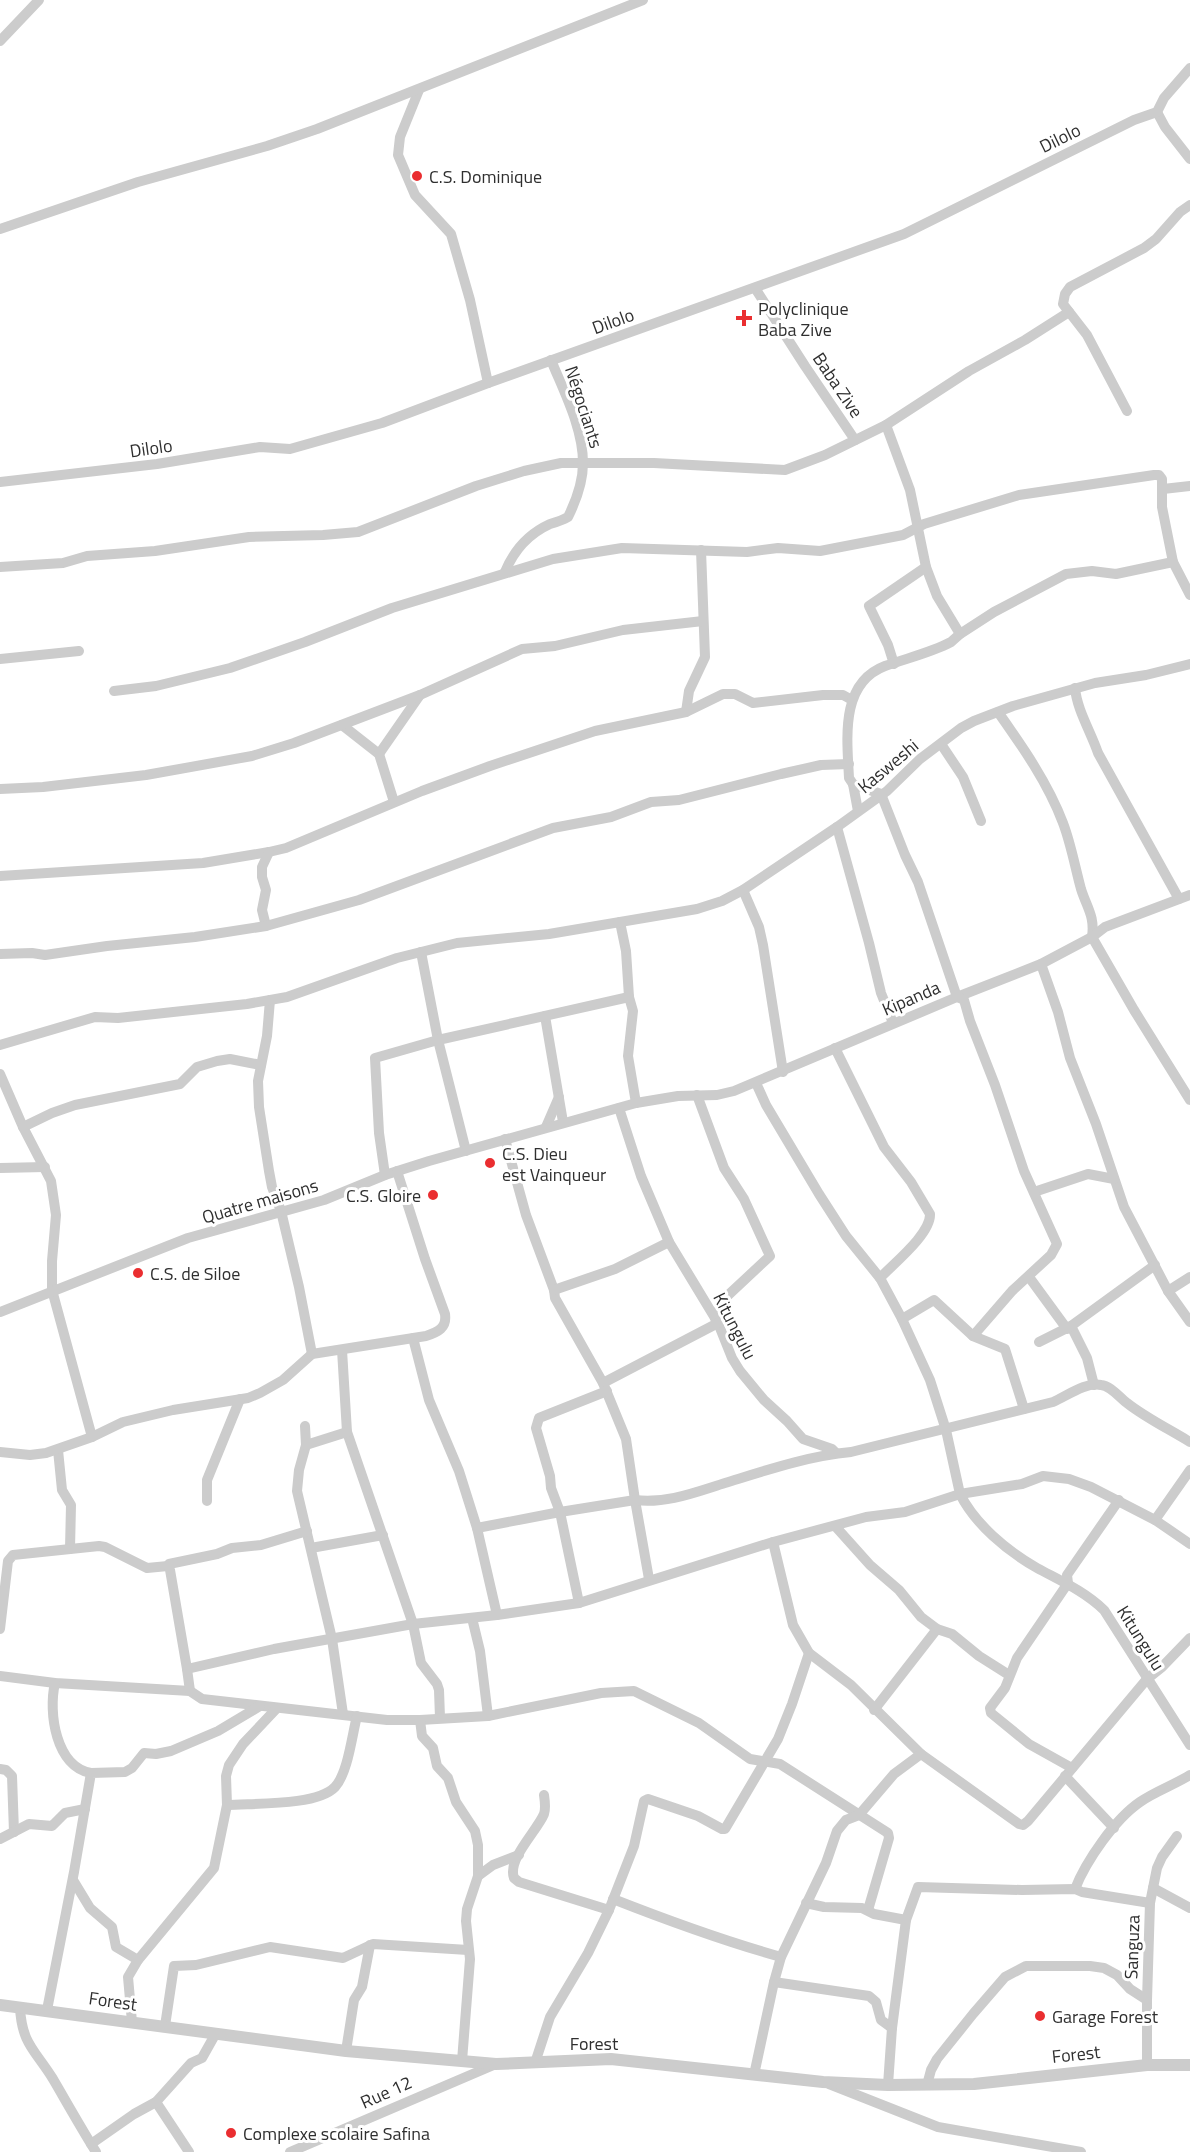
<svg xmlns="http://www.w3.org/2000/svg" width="1190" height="2152" font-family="'Titillium Web',sans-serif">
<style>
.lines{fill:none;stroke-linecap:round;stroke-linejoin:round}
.minor{stroke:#ccc;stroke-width:10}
.tertiary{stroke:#ccc;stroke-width:12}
.poi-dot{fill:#ea2e30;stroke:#fff;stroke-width:2}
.labels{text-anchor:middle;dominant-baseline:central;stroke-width:6;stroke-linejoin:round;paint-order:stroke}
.street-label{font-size:18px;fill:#2f2f2f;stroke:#fff}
.poi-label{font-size:18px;fill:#2f2f2f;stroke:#fff;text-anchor:start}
</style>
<rect width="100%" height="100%" fill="#fff"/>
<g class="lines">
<g class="minor">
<path d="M0 41 39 0"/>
<path d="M419 90 400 137 398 155 415 195 451 234 470 300 488 383"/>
<path d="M1157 112 1165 127 1190 159"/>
<path d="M0 229 138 182 267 146 317 129 643 0"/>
<path d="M755 288 805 366 855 440"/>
<path d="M1127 411 1087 335 1063 304 1065 294 1070 287 1144 248 1156 239 1180 212 1190 205"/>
<path d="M886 425 910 490 926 567 937 596 960 634"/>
<path d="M0 482 157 464 260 447 290 449 382 423 488 383 904 234 1134 120 1157 112 1164 98 1190 68"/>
<path d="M1163 489 1190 486"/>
<path d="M0 567 63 563 87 556 155 551 249 537 323 535 358 532 476 486 524 471 561 463H654L785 470 825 455 886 425 969 371 1025 340 1069 312"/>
<path d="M505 572C514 550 528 534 550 524 557 522 563 520 568 517 576 501 583 482 583 463 583 428 564 392 551 360"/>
<path d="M0 659 79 651"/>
<path d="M894 664 888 645 869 606 926 567"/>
<path d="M1075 688C1077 710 1091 732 1098 753L1179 899"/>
<path d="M114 691 156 686 230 668 305 642 392 608 553 559 622 548 747 552 778 548 820 551 903 535 924 524 1019 495 1154 475H1159L1162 479V507L1173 562 1190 595"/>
<path d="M686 712 689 691 705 657 701 550"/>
<path d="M998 712C1022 746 1048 783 1063 823 1071 844 1075 867 1081 889 1087 908 1095 916 1092 937L1134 1010 1190 1100"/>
<path d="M342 725 379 754 394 802"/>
<path d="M941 744 963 777 981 821"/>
<path d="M379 754 420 695"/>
<path d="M853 784 858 811"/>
<path d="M0 789 43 787 146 775 252 756 294 743 420 695 522 649 555 646 623 630 703 621"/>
<path d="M837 827 869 943 881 993 893 1023"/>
<path d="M0 876 203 863 269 852 286 848 422 791 490 766 595 731 686 712 723 694H735L753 703 823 695H843L852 700"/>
<path d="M743 890 759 927 763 945 783 1072"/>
<path d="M620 922 626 951 629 997 633 1011 628 1056 636 1103"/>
<path d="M266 926 262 910 266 890 262 877V867L269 852"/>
<path d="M421 952 438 1040 466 1151"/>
<path d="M0 954 32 953 45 955 107 946 195 937 266 926 359 900 553 828 611 817 651 802 679 800 781 774 821 765 849 764"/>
<path d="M1041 964 1058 1012 1070 1058 1096 1124 1124 1207 1168 1291 1190 1322"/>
<path d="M270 1000 267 1036 258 1081 259 1107 269 1171 272 1187 281 1211 299 1287 312 1354"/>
<path d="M545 1016 563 1122"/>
<path d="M0 1045 95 1017 118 1018 247 1004 287 997 397 958 457 943 549 934 697 909 722 901 743 890 837 827 887 791 920 759 961 728 974 721 1013 706 1095 683 1146 675 1190 664"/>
<path d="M835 1048 884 1147 911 1182 930 1214C931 1234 893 1264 880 1278"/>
<path d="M0 1074 23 1127 51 1181 56 1215 52 1261V1290L92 1437"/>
<path d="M756 1083 766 1105 819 1194 846 1236 880 1278 902 1319 930 1380 946 1430 960 1494C975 1524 1007 1551 1037 1568 1061 1581 1084 1591 1104 1610L1190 1745"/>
<path d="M697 1095 724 1168 744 1199 770 1256 724 1299 715 1318"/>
<path d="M619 1108 641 1176 669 1242 718 1323 732 1358 740 1371 764 1400 787 1421 803 1439 832 1449 836 1453"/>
<path d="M23 1127 52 1113 75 1105 180 1084 197 1067 217 1061 230 1059 261 1065"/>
<path d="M546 1127 559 1097"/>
<path d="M505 1139 526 1215 554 1290 555 1298 603 1383 626 1439 635 1500 649 1579"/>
<path d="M0 1168 45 1167"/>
<path d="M385 1175 379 1133 375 1058 438 1040 629 997"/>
<path d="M1034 1192 1088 1174 1114 1179"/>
<path d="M1029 1277 1067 1329"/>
<path d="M554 1290 615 1269 669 1242"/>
<path d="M1168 1291 1190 1277"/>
<path d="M0 1312 188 1238 324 1200 385 1175 429 1161 636 1103 678 1096 717 1095 734 1091 957 997 1041 964 1092 937 1105 927 1190 895"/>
<path d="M902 1319 934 1300 973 1336 1005 1349 1024 1409"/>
<path d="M1071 1326 1087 1358 1094 1385"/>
<path d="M973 1336 1012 1291 1051 1255 1057 1244 1024 1171 995 1085 970 1021 964 1000 957 997 918 882 905 855 881 794 853 784 849 778C847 738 840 683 885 666 907 658 930 653 951 642L960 634 994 612 1066 574 1092 571 1116 574 1173 562"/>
<path d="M413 1338 429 1400 459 1471 477 1528 497 1615"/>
<path d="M1039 1342 1071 1326 1155 1265"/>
<path d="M342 1350 347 1432 413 1624 421 1663 437 1684 439 1690 440 1718"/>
<path d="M603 1383 718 1323"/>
<path d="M305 1426 306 1445 299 1470 297 1491 332 1639 343 1714"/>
<path d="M306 1445 347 1432"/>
<path d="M58 1450 62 1490 71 1505 70 1549"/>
<path d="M0 1452 30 1455 46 1453 92 1437 123 1422 173 1410 248 1398 260 1393 283 1380 312 1354 426 1336C438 1332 447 1328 445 1314L425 1259 397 1171"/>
<path d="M207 1501V1480L240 1399"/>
<path d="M1155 1520 1190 1470"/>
<path d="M835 1526 870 1565 899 1590 921 1617 937 1629 952 1634 979 1656 1009 1675"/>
<path d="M477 1528 560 1512 635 1500C666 1504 696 1492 725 1483 767 1470 808 1456 851 1452L1053 1402C1067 1396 1085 1382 1101 1385 1111 1386 1119 1397 1127 1403 1146 1418 1169 1429 1190 1442"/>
<path d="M773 1542 793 1625 809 1653 851 1685 921 1754 1019 1824 1023 1825 1028 1821 1147 1679 1162 1667 1190 1638"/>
<path d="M311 1548 383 1535"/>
<path d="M579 1603 560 1512 551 1488 550 1476 536 1428 539 1418 607 1391"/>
<path d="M472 1618 480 1651 488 1716"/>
<path d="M0 1629 8 1561 13 1555 99 1546 105 1547 147 1568 168 1566"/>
<path d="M187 1669 169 1564 217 1554 232 1548 261 1545 307 1531"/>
<path d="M0 1676 55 1683 190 1691 202 1699 387 1720H420L488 1716 601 1693 634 1691 699 1723 750 1759 780 1764 888 1833 889 1838 868 1910"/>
<path d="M55 1683C48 1713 56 1767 91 1773"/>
<path d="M190 1691 187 1669 274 1649 413 1624 497 1615 579 1603 773 1542 866 1517 905 1512 960 1494 1022 1484 1043 1476 1069 1479 1091 1487 1155 1520 1190 1544"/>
<path d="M874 1710 937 1629"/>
<path d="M420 1720 422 1736 433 1748 437 1766 448 1778 456 1802 475 1831 478 1845V1876L467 1909 466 1921 470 1959 462 2061"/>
<path d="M1072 1768 1029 1744 991 1713 990 1708 1005 1688 1017 1658 1068 1583 1067 1575 1119 1500"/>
<path d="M0 1769 6 1770 12 1776 14 1832"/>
<path d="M1065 1776 1114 1828"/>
<path d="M544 1795C545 1802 546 1808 544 1814 537 1831 507 1859 514 1878L519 1882 609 1910"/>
<path d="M227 1805C254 1803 317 1806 335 1787 348 1773 352 1735 357 1716"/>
<path d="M0 1839 29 1824 52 1826 65 1813 85 1809"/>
<path d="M478 1876 493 1865 519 1855"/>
<path d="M73 1880 90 1908 112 1927 116 1947 138 1960"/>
<path d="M1153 1888 1190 1908"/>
<path d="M1075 1889C1086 1861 1115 1819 1140 1802 1156 1791 1174 1785 1190 1775"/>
<path d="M613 1899C669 1921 724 1941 781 1957"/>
<path d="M806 1903 824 1907 862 1908 874 1914 906 1920"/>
<path d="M774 1982 869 1996 876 2002 881 2020 892 2028"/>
<path d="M20 2008C22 2044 35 2050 53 2079 67 2103 81 2128 96 2152"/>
<path d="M47 2010 74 1872 91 1773 125 1772 132 1768 144 1753 156 1754 171 1751 218 1731 260 1706"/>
<path d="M132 2022 128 1977 138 1960 214 1868 227 1805 226 1776 229 1765 243 1744 277 1708"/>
<path d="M165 2026 174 1966 196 1965 270 1947 343 1958 373 1944 468 1950"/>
<path d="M346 2051 354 2000 362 1987 370 1945"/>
<path d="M535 2063 550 2017 588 1953 609 1910 634 1846 644 1801 648 1799 698 1816 722 1829H725L778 1739 792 1704 809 1653"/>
<path d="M1147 2065V2000L1150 1903 1157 1868 1162 1857 1177 1836"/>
<path d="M754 2075 774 1982 781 1957 826 1863 837 1831 846 1820 859 1815 894 1774 921 1754"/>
<path d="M829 2084 938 2127 1081 2152"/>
<path d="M888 2085 892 2028 906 1920 918 1887 1022 1890 1075 1889 1082 1892 1150 1903"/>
<path d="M927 2085 931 2070 937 2059 973 2014 1005 1977 1026 1966H1090L1104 1968 1117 1975 1130 1989 1147 2000"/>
<path d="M156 2102 189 2152"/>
<path d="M91 2144 134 2114 156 2102 191 2063 202 2058 216 2033"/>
<path d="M290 2152 496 2064"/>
</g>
<path class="tertiary" d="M0 2005 346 2051 496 2064 611 2059 823 2082 888 2085 974 2084 1147 2065H1190"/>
</g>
<g class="poi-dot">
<circle cx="417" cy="176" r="6"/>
<path d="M741 309h6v6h6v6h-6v6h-6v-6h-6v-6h6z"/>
<circle cx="490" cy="1163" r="6"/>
<circle cx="433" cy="1195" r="6"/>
<circle cx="138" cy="1273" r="6"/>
<circle cx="1040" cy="2016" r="6"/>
<circle cx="231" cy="2133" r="6"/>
</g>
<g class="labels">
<g class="street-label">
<text transform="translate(1060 138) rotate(-26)">Dilolo</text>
<text transform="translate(613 321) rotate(-20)">Dilolo</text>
<text transform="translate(838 385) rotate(56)">Baba Zive</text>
<text transform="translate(584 407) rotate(72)">Négociants</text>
<text transform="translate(151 448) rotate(-8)">Dilolo</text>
<text transform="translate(888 766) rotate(-40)">Kasweshi</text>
<text transform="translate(911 998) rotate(-23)">Kipanda</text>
<text transform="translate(260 1201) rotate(-16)">Quatre maisons</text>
<text transform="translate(735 1326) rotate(63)">Kitungulu</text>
<text transform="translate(1141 1638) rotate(58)">Kitungulu</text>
<text transform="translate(1132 1947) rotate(-88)">Sanguza</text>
<text transform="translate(113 2001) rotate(8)">Forest</text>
<text x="594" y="2043">Forest</text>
<text transform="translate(1076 2054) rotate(-6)">Forest</text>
<text transform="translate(386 2092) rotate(-24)">Rue 12</text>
</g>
<g class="poi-label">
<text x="429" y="176">C.S. Dominique</text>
<text x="758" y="308">Polyclinique<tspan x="758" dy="21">Baba Zive</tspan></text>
<text x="502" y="1153">C.S. Dieu<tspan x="502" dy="21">est Vainqueur</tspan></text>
<text x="421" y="1195" text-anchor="end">C.S. Gloire</text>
<text x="150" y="1273">C.S. de Siloe</text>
<text x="1052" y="2016">Garage Forest</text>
<text x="243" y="2133">Complexe scolaire Safina</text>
</g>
</g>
</svg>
